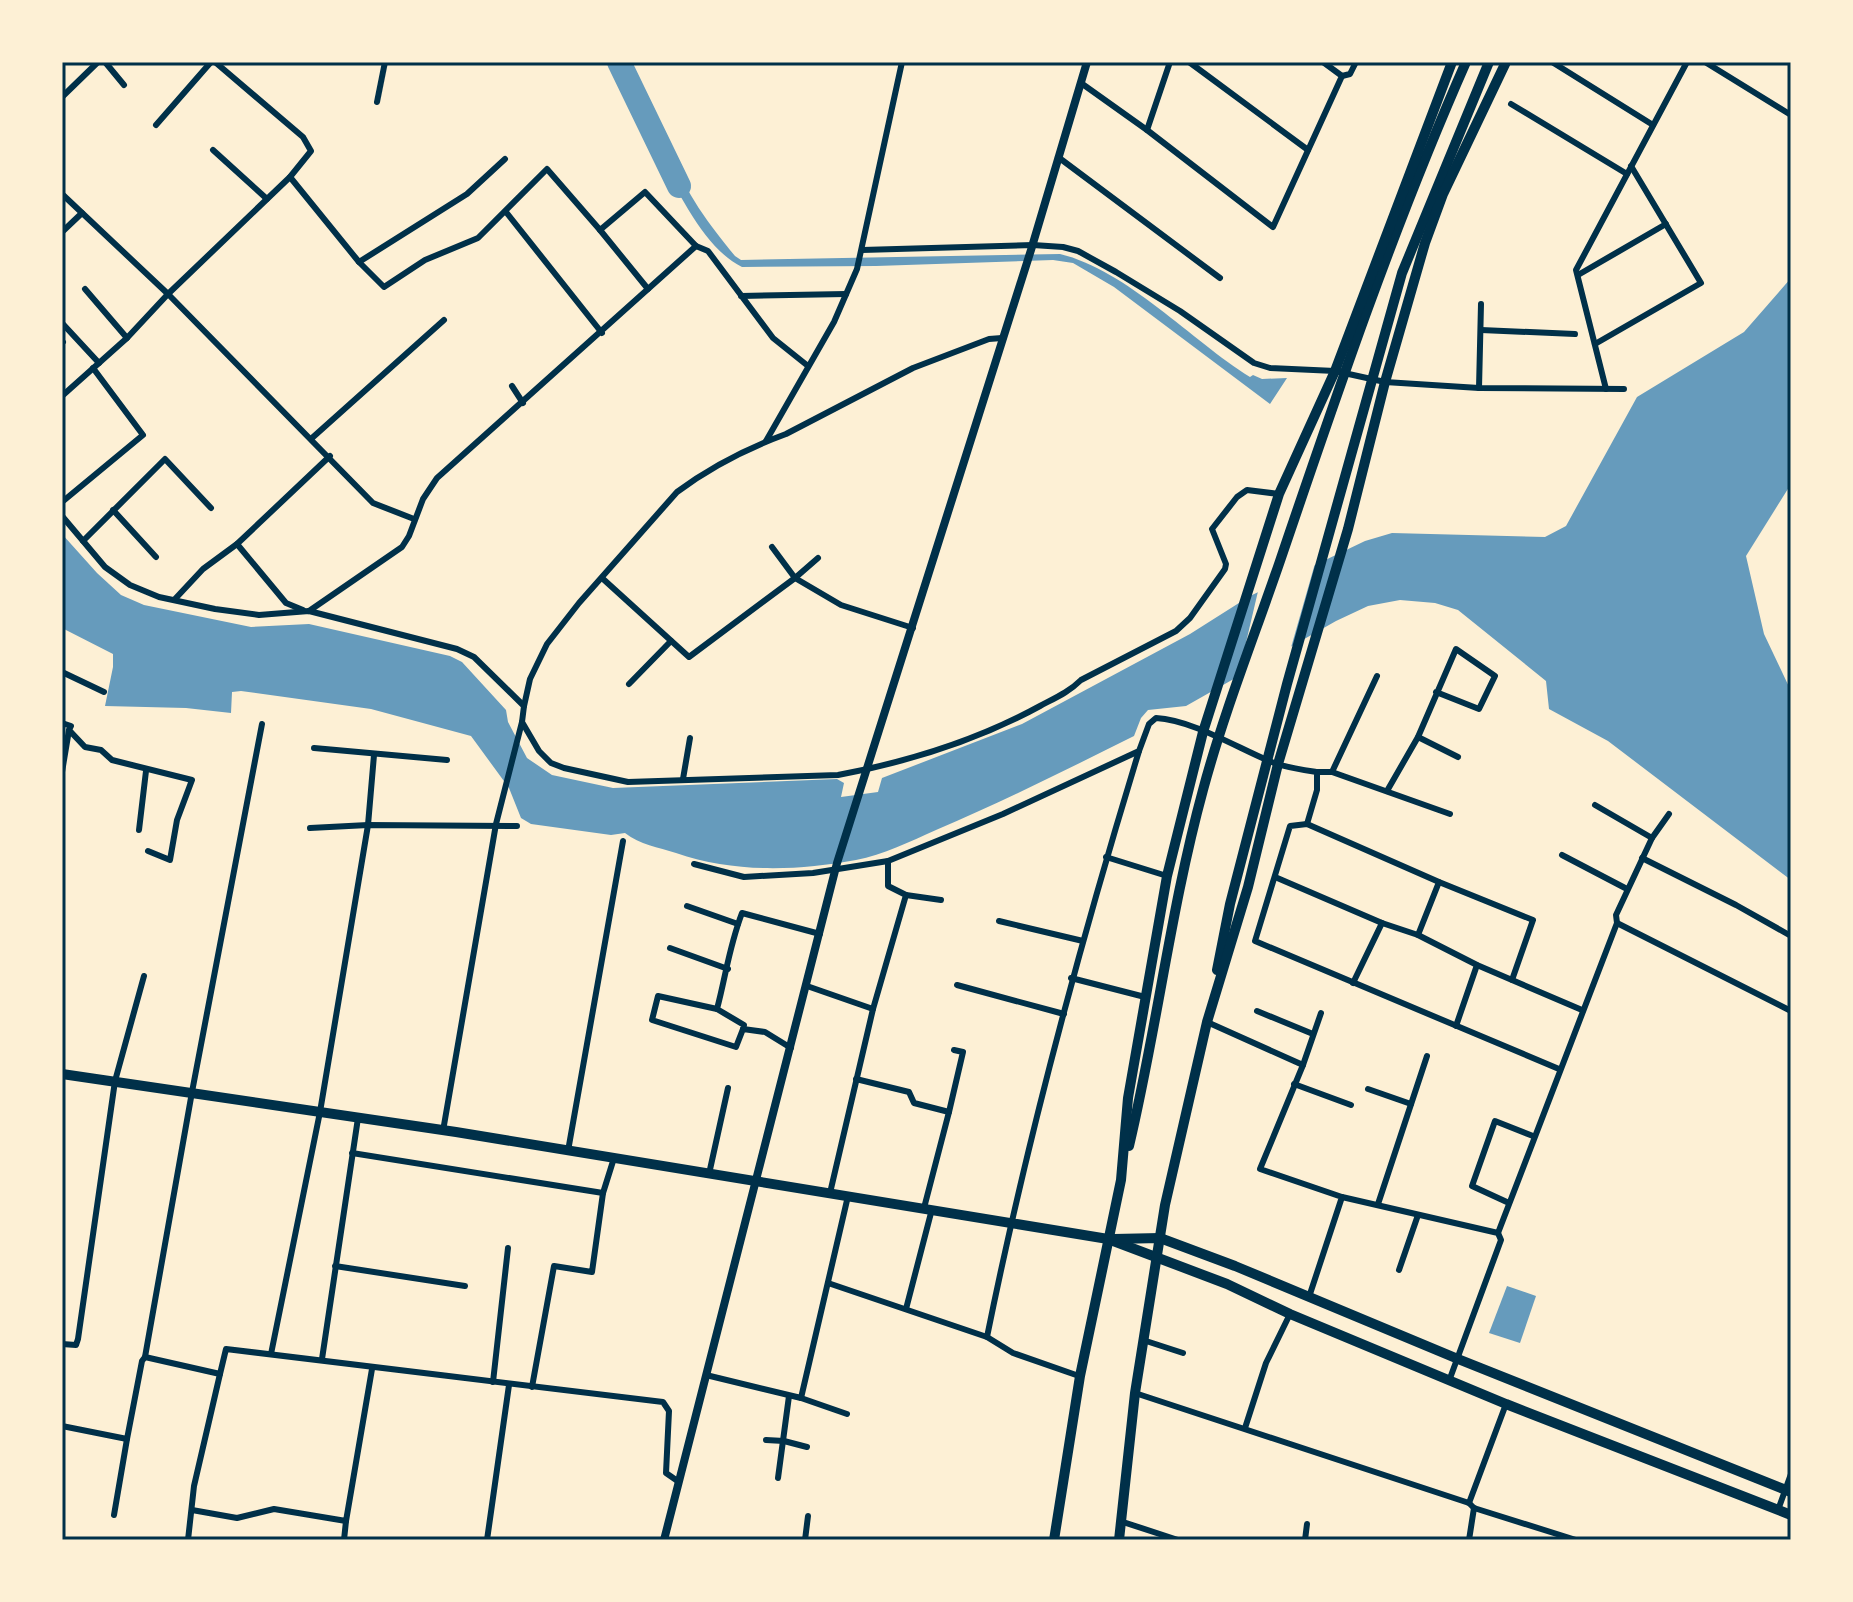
<svg xmlns="http://www.w3.org/2000/svg" width="1853" height="1602" font-family="Inter,sans-serif">
<style>
.water{fill:#669bbc}
.pier{fill:#fdf0d5}
.lines{fill:none;stroke-linecap:round;stroke-linejoin:round}
.river{stroke:#669bbc;stroke-width:24}
.minor{stroke:#003049;stroke-width:6}
.tertiary{stroke:#003049;stroke-width:8}
.primary{stroke:#003049;stroke-width:10}
.neatline{fill:none;stroke:#003049;stroke-width:3}
</style>
<rect width="100%" height="100%" fill="#fdf0d5"/>
<g class="water">
<path d="M614 62H628L663 135 653 142Z"/>
<path d="M672 154C685 193 709 224 735 256L741 260 1060 254C1127 270 1192 341 1250 377L1253 375 1262 379 1287 378 1270 404 1114 287 1073 263 1053 260 876 266 742 267C705 249 680 194 660 159Z"/>
<path d="M1791 278V484L1746 556 1764 634 1791 691V880L1608 741 1549 709 1546 681 1458 610 1435 603 1400 600 1368 606 1336 621 1186 706 1148 710 1141 718 1134 736C1068 769 1004 801 936 830 911 841 883 855 856 860 796 871 734 873 676 853 658 847 640 845 625 833L611 835 531 824 521 818 509 788 471 736 371 709 241 691 232 692 231 713 186 708 105 706 113 667V654L62 628V534L97 573 121 595 144 605 251 627 309 624 450 656 462 662 506 710 508 722 527 758 552 775 613 788 837 779 844 783 841 797 878 792 882 778 1022 724 1190 634 1250 596 1365 541 1392 533 1545 537 1566 526 1637 397 1744 332Z"/>
<path d="M1507 1286 1536 1296 1520 1343 1489 1333Z"/>
</g>
<path class="pier" d="M1316 560 1290 651 1237 681 1259 587Z"/>
<g class="lines">
<path class="river" d="M619 62 679 186"/>
<g class="minor">
<path d="M105 62 124 85"/>
<path d="M1189 62 1308 150"/>
<path d="M1552 62 1653 125"/>
<path d="M1705 62 1791 115"/>
<path d="M1342 76 1350 74 1356 62"/>
<path d="M1081 83 1147 130 1273 227 1342 76 1323 62"/>
<path d="M62 97 98 62"/>
<path d="M377 102 385 62"/>
<path d="M1511 104 1627 174"/>
<path d="M156 125 211 62"/>
<path d="M1147 130 1170 62"/>
<path d="M213 150 267 199"/>
<path d="M1058 157 1220 278"/>
<path d="M290 177 359 262 384 287 425 260 478 238 547 169 600 230 645 192 696 246 708 251 773 338 808 366"/>
<path d="M62 194 168 294 373 503 414 519"/>
<path d="M506 212 602 333"/>
<path d="M600 230 648 289"/>
<path d="M62 232 82 213"/>
<path d="M862 250 1033 245 1063 247 1078 251 1116 272 1180 311 1254 363 1270 368 1335 371 1385 382 1479 388 1624 389"/>
<path d="M359 262 467 194 505 159"/>
<path d="M1578 275 1666 224"/>
<path d="M85 289 127 338"/>
<path d="M741 296 846 294"/>
<path d="M62 323 99 363"/>
<path d="M1481 330 1575 334"/>
<path d="M62 343 63 342"/>
<path d="M1595 344 1701 283 1631 166"/>
<path d="M512 386 523 403"/>
<path d="M1479 388 1481 304"/>
<path d="M1606 389 1576 270 1687 62"/>
<path d="M62 396 127 338 168 294 290 177 311 151 303 137 215 62"/>
<path d="M312 438 444 320"/>
<path d="M766 441 834 322 857 269 902 62"/>
<path d="M62 502 143 435 93 368"/>
<path d="M113 510 156 557"/>
<path d="M62 516 105 567 130 585 159 597 215 609 259 615 309 611 457 649 474 657 524 706 522 722 539 751 551 763 564 768 628 782 838 775C907 762 978 740 1040 706 1055 698 1069 692 1081 680L1176 631 1190 618 1225 569 1226 564 1212 529 1237 497 1247 490 1279 494"/>
<path d="M83 541 165 459 211 508"/>
<path d="M237 544 286 603 303 610"/>
<path d="M772 547 795 578 818 558"/>
<path d="M602 578 689 657 795 578 841 605 913 628"/>
<path d="M175 599 203 569 237 544 330 456"/>
<path d="M309 611 402 547 409 536 423 499 437 478 696 246"/>
<path d="M62 672 104 692"/>
<path d="M629 684 671 641"/>
<path d="M524 706 530 679 547 644 579 603 677 492C709 468 748 448 786 434L913 368 989 339 1002 338"/>
<path d="M62 723 71 726 69 730 85 747 101 750 112 760 192 780 177 820 170 860 148 851"/>
<path d="M1418 737 1458 757"/>
<path d="M314 748 447 760"/>
<path d="M62 772 69 730"/>
<path d="M1317 772H1332L1450 814"/>
<path d="M1332 772 1377 676"/>
<path d="M683 779 690 738"/>
<path d="M1387 791 1418 737 1456 649 1495 676 1479 709 1436 692"/>
<path d="M1595 805 1652 838 1616 915 1617 923"/>
<path d="M310 828 368 825 517 826"/>
<path d="M139 830 146 771"/>
<path d="M1652 838 1669 814"/>
<path d="M1562 855 1627 889"/>
<path d="M1106 857 1167 876"/>
<path d="M1642 858 1736 905 1791 936"/>
<path d="M694 864 744 877 813 873 888 861 1003 814 1139 751 1149 724 1156 718C1193 720 1239 749 1274 763 1288 768 1303 770 1317 772V790L1307 824"/>
<path d="M1275 877 1382 923 1418 935 1477 965 1582 1010"/>
<path d="M906 895 941 900"/>
<path d="M687 906 738 924"/>
<path d="M999 921 1083 941"/>
<path d="M1418 935 1439 882"/>
<path d="M670 948 728 969"/>
<path d="M1071 978 1145 997"/>
<path d="M1512 980 1533 920 1439 882 1307 824 1290 826 1255 941 1559 1069"/>
<path d="M1353 983 1382 923"/>
<path d="M957 985 1064 1014"/>
<path d="M807 986 873 1009"/>
<path d="M717 1009 658 996 652 1020 736 1047 743 1029 765 1032 791 1048"/>
<path d="M1257 1011 1313 1034"/>
<path d="M1207 1022 1303 1065"/>
<path d="M1456 1026 1477 965"/>
<path d="M743 1029 744 1025 717 1009C726 975 729 947 742 913L820 934"/>
<path d="M856 1079 909 1092 914 1103 949 1112 924 1208"/>
<path d="M1294 1084 1351 1105"/>
<path d="M1368 1089 1411 1104"/>
<path d="M949 1112 963 1052 954 1050"/>
<path d="M443 1131 496 824 522 722"/>
<path d="M568 1151 623 841"/>
<path d="M352 1153 603 1193"/>
<path d="M709 1174 728 1088"/>
<path d="M830 1193 873 1009 906 895 888 886V861"/>
<path d="M1342 1197 1498 1233 1501 1240 1449 1381"/>
<path d="M1509 1203 1472 1186 1495 1121 1533 1136"/>
<path d="M1378 1204 1427 1056"/>
<path d="M1498 1233 1617 923 1791 1011"/>
<path d="M335 1266 465 1286"/>
<path d="M1399 1270 1418 1215"/>
<path d="M828 1283 987 1337 1013 1353 1079 1376"/>
<path d="M1309 1297 1342 1197 1260 1169 1303 1065 1321 1013"/>
<path d="M906 1309 932 1209"/>
<path d="M987 1337C1027 1139 1080 944 1139 751"/>
<path d="M1143 1340 1183 1353"/>
<path d="M62 1344 76 1345 78 1339 115 1081 144 976"/>
<path d="M271 1354 320 1112 368 825 374 755"/>
<path d="M145 1357 220 1374 226 1349C372 1366 517 1385 663 1402L669 1411 666 1473 679 1482"/>
<path d="M322 1359 358 1118"/>
<path d="M706 1375 801 1398 848 1196"/>
<path d="M493 1382 508 1248"/>
<path d="M532 1387 554 1266 592 1272 603 1193 614 1158"/>
<path d="M1135 1393 1469 1503 1474 1508 1576 1540"/>
<path d="M801 1398 847 1414"/>
<path d="M62 1426 127 1439 142 1361 145 1357 192 1092 262 724"/>
<path d="M1245 1428 1266 1363 1290 1314"/>
<path d="M766 1440 784 1441 807 1447"/>
<path d="M778 1478 789 1396"/>
<path d="M1469 1503 1506 1404"/>
<path d="M192 1510 237 1518 274 1509 346 1521 372 1369"/>
<path d="M1778 1510 1791 1474"/>
<path d="M114 1515 127 1439"/>
<path d="M1120 1521 1178 1540"/>
<path d="M188 1540 194 1486 220 1374"/>
<path d="M344 1540 346 1521"/>
<path d="M487 1540 509 1385"/>
<path d="M805 1540 808 1516"/>
<path d="M1305 1540 1307 1524"/>
<path d="M1469 1540 1474 1508"/>
</g>
<path class="tertiary" d="M664 1540 837 863 1031 250 1087 62"/>
<g class="primary">
<path d="M1217 970 1230 904 1287 684 1402 273 1489 62"/>
<path d="M62 1074 456 1132 1108 1239 1227 1284 1290 1314 1506 1404 1791 1515"/>
<path d="M1129 1146C1157 1028 1171 907 1203 790 1224 712 1254 637 1280 561 1337 393 1394 225 1466 62"/>
<path d="M1114 1239 1160 1238 1235 1266 1458 1359 1791 1492"/>
<path d="M1054 1540 1080 1376 1121 1180 1128 1098 1167 876 1203 732 1279 494 1335 371 1452 62"/>
<path d="M1119 1540 1135 1393 1165 1205 1207 1022 1248 887 1278 764 1348 529 1385 382 1425 243 1443 194 1506 62"/>
</g>
</g>
<rect width="1853" height="1602" fill="none" stroke="#fdf0d5" stroke-width="128"/>
<rect x="64" y="64" width="1725" height="1474" class="neatline"/>
</svg>
